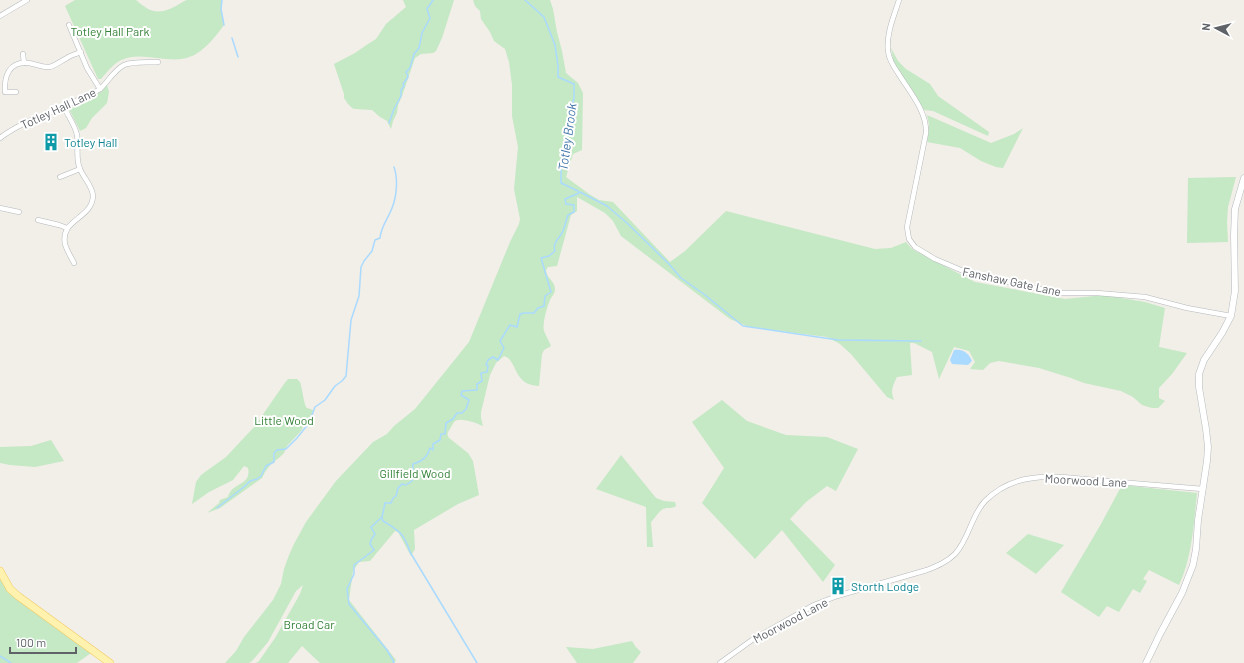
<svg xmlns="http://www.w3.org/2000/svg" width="1244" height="663" font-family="Barlow,sans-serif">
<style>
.green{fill:#c5e8c5}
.water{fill:#aadaff}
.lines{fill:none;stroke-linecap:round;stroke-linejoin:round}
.stream{stroke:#aadaff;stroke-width:1.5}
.minor-casing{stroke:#b5b8bc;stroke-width:5.5}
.secondary-casing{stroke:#b6babf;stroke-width:7}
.primary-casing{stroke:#f2c960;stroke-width:8}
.minor{stroke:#fff;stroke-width:4.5}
.secondary{stroke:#fff;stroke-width:6}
.primary{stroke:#fff2af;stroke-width:7}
.labels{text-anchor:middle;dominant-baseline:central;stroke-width:4;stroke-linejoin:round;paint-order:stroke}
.park-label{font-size:12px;fill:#348238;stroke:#fff}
.street-label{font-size:12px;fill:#5f6368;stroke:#fff}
.culture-label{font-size:12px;fill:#0d838f;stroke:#fff;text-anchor:start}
.water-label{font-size:13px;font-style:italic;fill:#4174aa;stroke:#fff}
</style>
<rect width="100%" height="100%" fill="#f1efe8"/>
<g class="green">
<path d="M75 0H136C151 13 158 15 176 6 180 4 183 1 187 0 196 0 212 0 222 0L221 9 224 25C217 35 207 47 196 54 172 68 145 49 121 60 113 64 107 72 101 79H98L65 6Z"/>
<path d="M403 0H454L442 38 436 51 433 53 421 54 415 58 402 96 398 105 397 113 393 121 391 129 387 121 380 117 372 110 355 109 352 108 348 104 344 98V94L334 64 355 53 368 44 376 39 386 24 406 7Z"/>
<path d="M473 0H550L553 9 557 32 562 51 566 73 578 83 583 93 582 150 573 154 566 177 589 194 599 200 613 202 670 262 685 251 726 211 875 249 891 248 906 242 912 249 975 282 1065 299 1104 295 1145 302 1165 308 1159 347 1187 353 1172 374 1159 388V398L1165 401 1158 408H1152L1142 405 1133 397 1121 391 1084 383 1071 378 1039 368 999 361 990 363 983 370 970 369 975 362 969 351 954 347 939 379 932 352 914 343H910L912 375 897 377C893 385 890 391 894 400L887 397 851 354 840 344 827 337 749 327 730 319 621 236 613 221 605 213 577 197V211L571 215 557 266 548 267 546 270C546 278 555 281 555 289 555 294 552 296 550 300 547 307 542 324 544 331 546 336 549 341 551 346L544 350 542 354 539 386C512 385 518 360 504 356L496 363 490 375 481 412V418L483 426C477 423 461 417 455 421 453 423 451 427 450 429 447 433 447 434 449 438L468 453 473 461 479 495 458 504 414 530 415 549 411 556 398 532 395 531 370 561 359 562 353 571 349 600 396 660 394 663H320L302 646 288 663H256L259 661 275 638 300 594 303 585 296 591 268 642 252 661 249 663H225L236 651 244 637 273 600 281 584 284 569 289 555 294 544 306 522 336 481 373 442 387 434 394 426 415 409 469 342 510 242 519 224 520 219 514 189 518 147 512 116V85L509 62 505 49 494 41 490 32 481 19 480 11 475 6Z"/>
<path d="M891 48 898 61 906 69 930 84 938 96 989 132 988 136 933 111 924 110 906 84 894 65Z"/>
<path d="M107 85 109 92 107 103 92 118 86 128 80 131 69 109 102 91Z"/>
<path d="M927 115 991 143 1014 134 1023 128 1003 168 996 167 981 161 960 148 927 142 929 125Z"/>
<path d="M1236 177 1228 207 1227 222 1228 242 1187 243 1188 178Z"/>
<path d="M288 379H297L300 382C302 386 304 406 307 408 309 409 311 409 313 410L311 417 305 423 301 431 287 446 284 453 280 457 271 464 265 472 262 478 220 508 207 513 219 503 220 500 228 497C232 482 252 486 248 468L244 466 233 480 209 492 192 504 196 482 201 475 226 457 255 426 284 384Z"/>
<path d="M722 400 747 421 786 435 827 437 858 449 836 491 827 486 806 502 790 519 835 565 823 582 782 530 755 559 702 503 724 468 692 422Z"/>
<path d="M51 440 64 461 35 467 10 465 0 463V447L31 446Z"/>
<path d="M621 455 656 498 664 501 675 502 676 506C672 509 668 507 663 509 658 512 655 518 651 522L653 547H647L646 507 596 489Z"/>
<path d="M1122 485 1197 493C1194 522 1192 558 1179 585L1149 570 1143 579 1147 581 1140 593 1133 589 1119 612 1107 606 1099 617 1061 592 1101 524Z"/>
<path d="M1028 534 1064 545 1036 574 1006 553Z"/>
<path d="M0 577 19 601 91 653 77 663H0Z"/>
<path d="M632 641 635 646 641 652 633 663H577L566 647 593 649Z"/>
</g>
<path class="water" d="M954 350C964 349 968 353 972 361L968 365 952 364 950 360Z"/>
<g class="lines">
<g class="stream">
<path d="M222 0 221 9 224 25"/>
<path d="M232 38 238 57"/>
<path d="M389 123 394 109 401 96V90L404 86 403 84 408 77 406 72 410 68 414 54 419 48 422 33 430 18 427 9 433 0"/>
<path d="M580 192 607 206 627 223 669 264 681 278 705 295 743 326 838 340 921 341"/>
<path d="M217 508 245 486 250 481 257 479 261 476 266 466 274 462V453L277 450 286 449 297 438 309 423 315 407 325 400 335 386 342 381 346 376 351 320 359 296 361 267 364 261 372 251 375 240 380 238C381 226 388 219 392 208 397 196 398 178 394 167"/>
<path d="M382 518 383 521C399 531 404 533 410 552L477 663"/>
<path d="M0 656 11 663"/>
<path d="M393 663 394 662 387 650 349 604 347 589 354 574V565L374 550 370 544 371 540 375 534 371 527 382 517 385 503H391L393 498 396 496 398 488 402 484 406 485 412 481 413 464C422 461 427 458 430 448L433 450V444L440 440 441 434H445L446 423 453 419 457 413H462L466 409 469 400 461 395 462 391 477 390V384L482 381 481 373 487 372 488 366 486 365 488 360 493 357 498 360 504 348 500 341 510 325 517 327 520 314 524 313H534L538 308 544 306 545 296 551 292 541 258 549 256 555 251C552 242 560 238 563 231 565 226 566 220 568 215L574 212V205L566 204 565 199 579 193 578 191 561 183V159L565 151 567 123 574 98V84L558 77V66L555 45 544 17 525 0"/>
</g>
<g class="minor-casing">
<g id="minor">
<path d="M899 0C894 16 886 34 888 51 889 59 893 66 898 73 909 91 927 111 926 133L907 227 909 239 915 247 935 259 968 273 1026 286 1061 293H1097L1145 297 1187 308 1231 316"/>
<path d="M0 16 27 0"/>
<path d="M69 25 87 68 100 89"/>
<path d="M23 54 24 63"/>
<path d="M16 92H5C4 76 9 61 29 63 36 64 42 68 50 67 56 65 61 61 67 58 71 55 76 54 81 52"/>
<path d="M64 107C68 116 75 125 77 135 79 146 75 158 80 169 83 177 93 187 93 196 92 219 60 219 65 244 67 251 71 257 74 263"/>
<path d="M0 138C24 120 54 112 80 99 87 96 94 93 100 89 108 82 114 70 124 65 134 61 148 63 158 62"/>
<path d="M60 177 80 169"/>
<path d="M0 208 19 212"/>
<path d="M38 220 59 225 67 228"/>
<path d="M720 663 752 640 814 605 837 596 927 570C937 566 947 562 955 554 969 539 971 516 985 501 998 488 1015 480 1033 478 1053 475 1074 478 1094 480 1130 483 1167 486 1203 489"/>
</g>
</g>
<g class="secondary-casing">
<path id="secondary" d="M1146 663 1160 634 1182 593 1193 565 1196 549 1198 520 1207 461 1208 447 1206 429 1199 387V374L1204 360 1222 333 1231 316 1235 291 1234 235 1235 209 1244 178"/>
</g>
<g class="primary-casing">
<path id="primary" d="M0 571 10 589 18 596 110 663"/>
</g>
<use href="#minor" class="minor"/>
<use href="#secondary" class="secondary"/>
<use href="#primary" class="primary"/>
</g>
<defs>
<g id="building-bare" transform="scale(1.38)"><path d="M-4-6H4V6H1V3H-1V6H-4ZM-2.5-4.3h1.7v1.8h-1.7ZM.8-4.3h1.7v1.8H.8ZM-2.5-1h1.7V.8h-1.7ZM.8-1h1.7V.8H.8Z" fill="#0f9aa8" stroke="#fff" stroke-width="2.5" paint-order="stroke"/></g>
</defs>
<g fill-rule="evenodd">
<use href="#building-bare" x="51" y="142"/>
<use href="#building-bare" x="838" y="586"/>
</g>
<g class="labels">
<g class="park-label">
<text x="110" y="31">Totley Hall Park</text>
<text x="284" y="420">Little Wood</text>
<text x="415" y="473">Gillfield Wood</text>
<text x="309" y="624">Broad Car</text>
</g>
<g class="street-label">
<text transform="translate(58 108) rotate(-25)">Totley Hall Lane</text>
<text transform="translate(1012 281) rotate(12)">Fanshaw Gate Lane</text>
<text transform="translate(1086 480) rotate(3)">Moorwood Lane</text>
<text transform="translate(790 620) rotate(-28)">Moorwood Lane</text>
</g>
<g class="culture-label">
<text x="64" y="142">Totley Hall</text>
<text x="851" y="586">Storth Lodge</text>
</g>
<g class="water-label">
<text transform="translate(567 137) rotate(-82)">Totley Brook</text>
</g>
</g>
<g transform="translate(1216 28) rotate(277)" stroke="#ffffff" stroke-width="3" paint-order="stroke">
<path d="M0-3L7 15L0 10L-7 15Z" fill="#5f6368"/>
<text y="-6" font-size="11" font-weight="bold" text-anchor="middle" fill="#5f6368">N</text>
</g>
<path d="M10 647v6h66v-6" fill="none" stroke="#5f6368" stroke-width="2"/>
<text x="16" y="647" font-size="12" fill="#5f6368" stroke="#ffffff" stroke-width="3" paint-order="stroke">100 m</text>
</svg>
